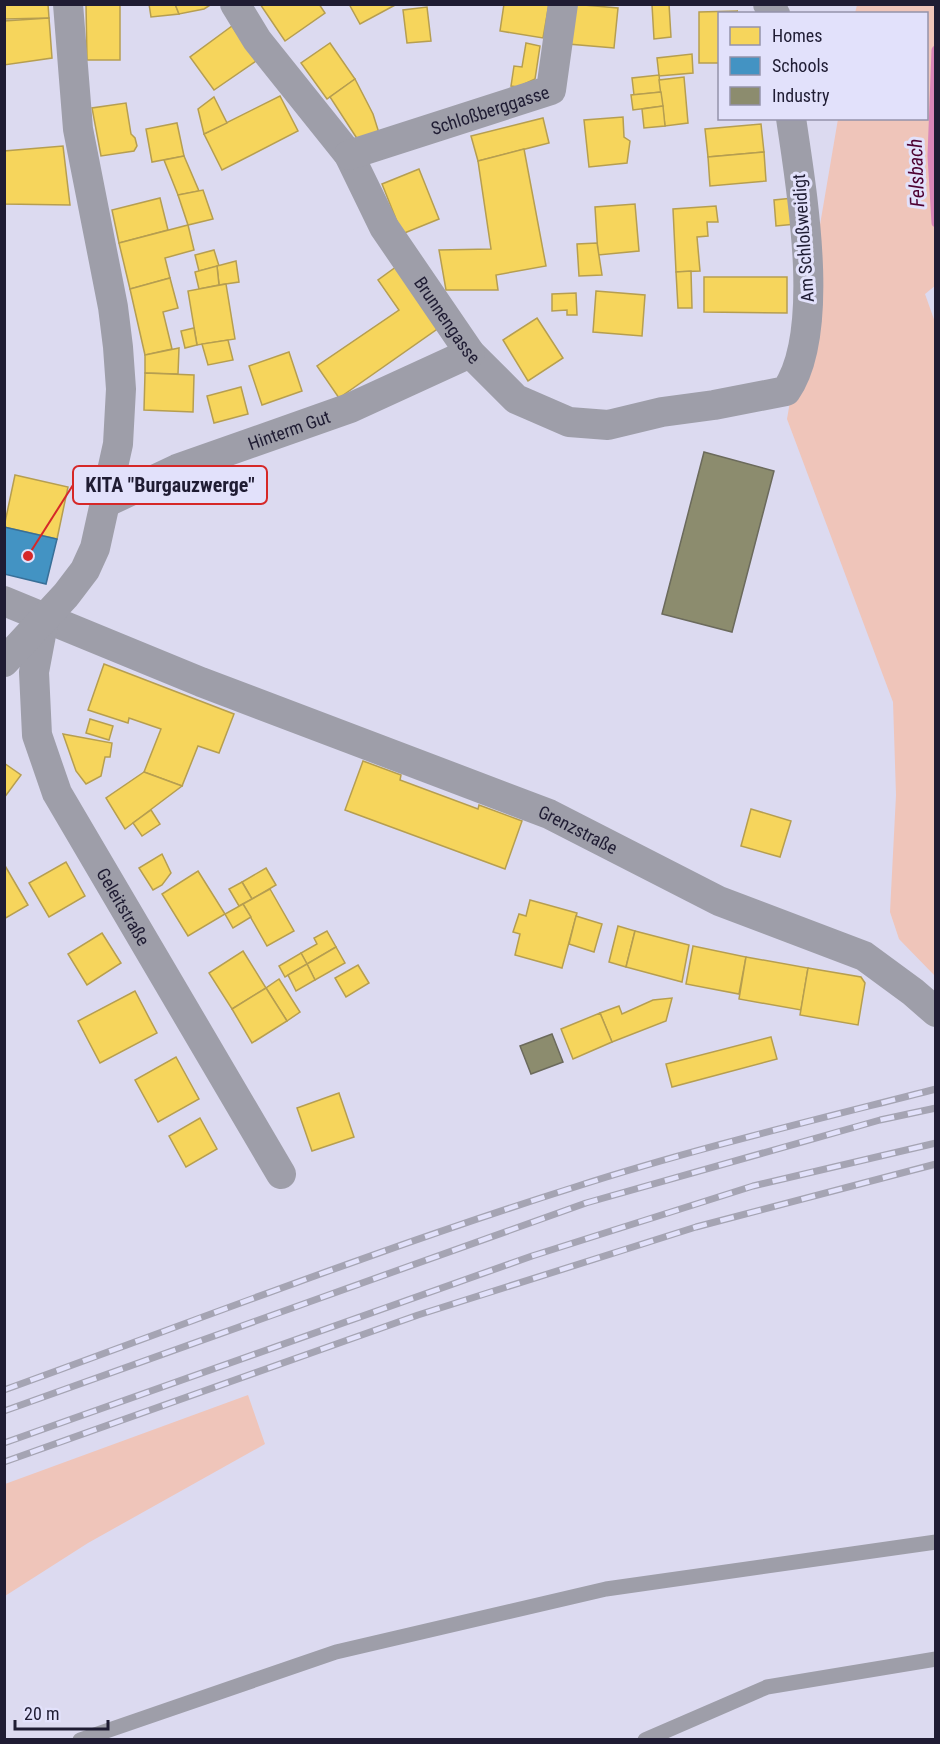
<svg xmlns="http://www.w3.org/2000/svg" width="940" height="1744" font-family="'Roboto Condensed',sans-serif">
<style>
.green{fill:#efc5ba}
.homes{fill:#f6d55c;stroke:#b69e50;stroke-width:1.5}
.schools{fill:#4393c3;stroke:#386f98;stroke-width:1.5}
.industry{fill:#8c8c6e;stroke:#6b6a5c;stroke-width:1.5}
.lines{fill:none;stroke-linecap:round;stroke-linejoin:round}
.stream{stroke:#d986b9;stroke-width:9}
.lane{stroke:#9e9ea9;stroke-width:15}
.street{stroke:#9e9ea9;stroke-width:30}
.rail-casing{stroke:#a5a4b3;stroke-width:7}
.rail{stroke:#e2e1fb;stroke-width:4.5;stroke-dasharray:14;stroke-linecap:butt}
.labels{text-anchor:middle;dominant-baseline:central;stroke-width:6;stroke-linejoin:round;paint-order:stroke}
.street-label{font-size:18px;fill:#1f1c33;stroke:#e2e1fb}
.water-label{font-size:20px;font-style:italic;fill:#4e0132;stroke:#e2e1fb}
.leader{fill:none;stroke:#d62828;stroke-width:2}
.callout-dot{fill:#d62828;stroke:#e2e1fb;stroke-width:2}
.callout{fill:#e2e1fb;stroke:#d62828;stroke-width:2}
.callout-label{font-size:20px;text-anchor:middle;font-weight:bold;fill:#1f1c33}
</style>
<rect width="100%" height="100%" fill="#dcdaf0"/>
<g class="green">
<path d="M857 5H935L936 285 925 294 936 325 935 976 899 939 890 912 896 795 893 702 787 419 838 119 926 118V14L855 13Z"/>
<path d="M248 1395 265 1444 88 1543 5 1596V1484Z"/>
</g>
<g class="homes">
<path d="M4 4H48L49 18 4 19Z"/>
<path d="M86 4H120V60H87Z"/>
<path d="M149 4H175L179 14 151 17Z"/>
<path d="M175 4H212L204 9 179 14Z"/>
<path d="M260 4H319L325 13 285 41Z"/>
<path d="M349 4H397L360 24Z"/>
<path d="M504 4H549L543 38 500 31Z"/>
<path d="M572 4 618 8 614 48 568 44Z"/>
<path d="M669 4 671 37 654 39 652 5Z"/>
<path d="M427 7 431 41 407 43 403 10Z"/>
<path d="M738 11 720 14V63H699V12Z"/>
<path d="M49 18 52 58 4 65V21Z"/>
<path d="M232 26 256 61 214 90 190 57Z"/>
<path d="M330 43 355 79 327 99 301 63Z"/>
<path d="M526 43 540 46 535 79 518 87 511 86 514 66 522 67Z"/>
<path d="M692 54 693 73 659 76 657 58Z"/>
<path d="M659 75 661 92 634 95 632 78Z"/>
<path d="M684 77 688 123 665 126 659 80Z"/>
<path d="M355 79 373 114 379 133 358 140 330 97Z"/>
<path d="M661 92 663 106 633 110 631 95Z"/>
<path d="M280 96 298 131 222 170 204 134Z"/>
<path d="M214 97 227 123 204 134 198 109Z"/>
<path d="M126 103 131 134 135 138 137 146 134 151 101 156 92 108Z"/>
<path d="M663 106 665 126 644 128 642 109Z"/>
<path d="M623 117 624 137 630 141 627 163 589 167 584 120Z"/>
<path d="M543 118 549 143 478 161 471 136Z"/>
<path d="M177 123 184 156 152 162 146 129Z"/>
<path d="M761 124 764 152 708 157 705 129Z"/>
<path d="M63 146 70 205 4 204V151Z"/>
<path d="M524 149 546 266 496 275 498 290H446L439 250 491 249 478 161Z"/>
<path d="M764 152 766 181 710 186 708 157Z"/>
<path d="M184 156 199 191 178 195 164 160Z"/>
<path d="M419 169 439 219 402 234 382 184Z"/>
<path d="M203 190 213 219 188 225 178 195Z"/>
<path d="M160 198 168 230 119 243 112 210Z"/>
<path d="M793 198 796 224 776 226 774 200Z"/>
<path d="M635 204 639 251 598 255 595 207Z"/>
<path d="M716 206 718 222H707L708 236 697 237 700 271 676 272 673 209Z"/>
<path d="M188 225 194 250 165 258 170 278 130 289 119 243Z"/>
<path d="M597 243 602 275 579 276 577 244Z"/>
<path d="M214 250 219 266 199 271 195 255Z"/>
<path d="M236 261 239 282 219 285 217 266Z"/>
<path d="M400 264 443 325 339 398 317 366 399 310 378 280Z"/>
<path d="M217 266 219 285 199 289 195 272Z"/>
<path d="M691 271 692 308H678L676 272Z"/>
<path d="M704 277H787V313L704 312Z"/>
<path d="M170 278 178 308 163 312 172 349 145 355 130 289Z"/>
<path d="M226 284 235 339 197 345 188 291Z"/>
<path d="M596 291 645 295 642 336 593 332Z"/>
<path d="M576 293 577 315H567V310L552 311V294Z"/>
<path d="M537 318 563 358 528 381 503 340Z"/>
<path d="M194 328 197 345 185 348 181 331Z"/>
<path d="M228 340 233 360 208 365 202 344Z"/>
<path d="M179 348 178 374 145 373V355Z"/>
<path d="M289 352 302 391 262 405 249 366Z"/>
<path d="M145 373 194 375 193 412 144 410Z"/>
<path d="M241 387 248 414 214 423 207 396Z"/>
<path d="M15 475 68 487 57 539 4 527Z"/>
<path d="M104 664 234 714 219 753 198 746 182 786 144 772 161 729 129 718 128 723 88 710Z"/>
<path d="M90 719 113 726 109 740 86 733Z"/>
<path d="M63 734 112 743 110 757H105L101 776 86 784 76 771Z"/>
<path d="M363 761 401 775 400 780 478 809 479 805 522 821 505 869 345 810Z"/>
<path d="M4 763 21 775 4 798Z"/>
<path d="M144 772 182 786 125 829 106 798Z"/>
<path d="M751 809 791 821 780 857 741 846Z"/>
<path d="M151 810 160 824 142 836 133 823Z"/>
<path d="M162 854 171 873 162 885 153 890 139 868Z"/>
<path d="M66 862 85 896 49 917 29 883Z"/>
<path d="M4 864 28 905 4 919Z"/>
<path d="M266 868 276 885 252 899 242 882Z"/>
<path d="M198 871 225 914 188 936 162 894Z"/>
<path d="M242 882 252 899 239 906 229 889Z"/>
<path d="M270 889 294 931 267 946 243 904Z"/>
<path d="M530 900 577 913 562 968 515 955 520 934 513 932 519 914 526 916Z"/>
<path d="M243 904 251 917 233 928 225 914Z"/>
<path d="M576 916 602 924 594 952 569 944Z"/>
<path d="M618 926 635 931 626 967 609 962Z"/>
<path d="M327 931 336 947 307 964 301 953 317 944 314 938Z"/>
<path d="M635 931 689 945 682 982 626 967Z"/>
<path d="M102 933 121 963 87 985 68 954Z"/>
<path d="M693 946 746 957 739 994 686 984Z"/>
<path d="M336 947 345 963 315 980 307 964Z"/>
<path d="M243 951 266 988 232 1009 209 973Z"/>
<path d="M301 953 307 964 285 977 279 966Z"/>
<path d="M746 957 808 968 801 1010 739 999Z"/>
<path d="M307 964 315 980 296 991 288 975Z"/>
<path d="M358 965 369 983 346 997 335 978Z"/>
<path d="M808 968 861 977 865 983 858 1025 800 1015Z"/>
<path d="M279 979 300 1012 287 1021 266 988Z"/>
<path d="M266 988 287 1021 252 1043 232 1009Z"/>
<path d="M135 991 157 1033 100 1063 78 1021Z"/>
<path d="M672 998 666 1021 612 1042 600 1013 619 1006 622 1014 653 1000Z"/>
<path d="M600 1013 612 1042 573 1059 561 1029Z"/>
<path d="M771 1037 777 1059 672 1087 666 1064Z"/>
<path d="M176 1057 199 1099 158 1122 135 1080Z"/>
<path d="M339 1093 354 1137 312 1151 297 1108Z"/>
<path d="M200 1118 217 1149 186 1167 169 1136Z"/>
</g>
<path class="schools" d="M4 527 57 539 46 584 4 574Z"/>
<g class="industry">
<path d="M704 452 774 471 732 632 662 614Z"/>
<path d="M552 1034 563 1062 531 1074 520 1046Z"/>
</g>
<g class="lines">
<path class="stream" d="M936 50 932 156 936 223"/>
<g class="lane">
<path d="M80 1740 336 1652 606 1589 936 1542"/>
<path d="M645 1740 767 1687 936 1659"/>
</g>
<g class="street">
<path id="s1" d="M235 4 257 40 349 155 384 227 470 353 516 399 569 422 608 425 662 412 714 405 786 391C827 332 801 187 791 118"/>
<path d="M768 4 775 14"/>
<path id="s2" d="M349 155 551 90 563 4"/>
<path id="s3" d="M107 502 177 469 350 408 470 353"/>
<path id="s4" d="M4 601 201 682 549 814 719 901 864 956 913 992 936 1012"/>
<path id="s5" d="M44 619 34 672 37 735 57 793 281 1174"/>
<path d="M4 662 66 595 85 570 95 548 118 444 121 389 118 347 113 307 78 129 68 4"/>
</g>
<g class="rail-casing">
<g id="rail">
<path d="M4 1390C194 1321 382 1248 575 1187 693 1149 815 1120 936 1089"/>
<path d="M4 1411 586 1203 880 1120 936 1108"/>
<path d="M4 1443 532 1256 753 1186 936 1143"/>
<path d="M4 1462 418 1315 696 1227 936 1164"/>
</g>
</g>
<use href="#rail" class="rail"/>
</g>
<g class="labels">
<g class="street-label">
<text stroke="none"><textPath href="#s2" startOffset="148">Schloßberggasse</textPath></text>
<text transform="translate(803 238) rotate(-94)">Am Schloßweidigt</text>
<text stroke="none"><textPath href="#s1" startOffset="382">Brunnengasse</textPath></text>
<text stroke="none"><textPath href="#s3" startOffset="196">Hinterm Gut</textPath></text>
<text stroke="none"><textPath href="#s4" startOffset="618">Grenzstraße</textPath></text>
<text stroke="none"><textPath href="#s5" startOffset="310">Geleitstraße</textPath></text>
</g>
<g class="water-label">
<text transform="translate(916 173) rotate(-92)">Felsbach</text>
</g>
</g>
<path class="leader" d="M28 556L73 485"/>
<circle class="callout-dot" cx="28" cy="556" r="6"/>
<rect class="callout" x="73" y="466" width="194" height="38" rx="6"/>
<g class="callout-label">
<text x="170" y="492">KITA "Burgauzwerge"</text>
</g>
<rect width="940" height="1744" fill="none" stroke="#1f1c33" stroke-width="12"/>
<rect x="718" y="12" width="210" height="108" fill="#e2e1fb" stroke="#9492ab" stroke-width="1.5"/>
<rect x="730" y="27" width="30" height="18" fill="#f6d55c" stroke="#9492ab" stroke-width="1.5"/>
<text x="772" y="42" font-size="18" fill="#1f1c33">Homes</text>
<rect x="730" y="57" width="30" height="18" fill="#4393c3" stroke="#9492ab" stroke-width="1.5"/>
<text x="772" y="72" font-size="18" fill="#1f1c33">Schools</text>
<rect x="730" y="87" width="30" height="18" fill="#8c8c6e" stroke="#9492ab" stroke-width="1.5"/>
<text x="772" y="102" font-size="18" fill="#1f1c33">Industry</text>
<path d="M15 1720v9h93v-9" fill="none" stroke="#1f1c33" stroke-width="3"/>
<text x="24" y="1720" font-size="18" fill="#1f1c33" stroke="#e2e1fb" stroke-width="4.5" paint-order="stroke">20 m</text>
</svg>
